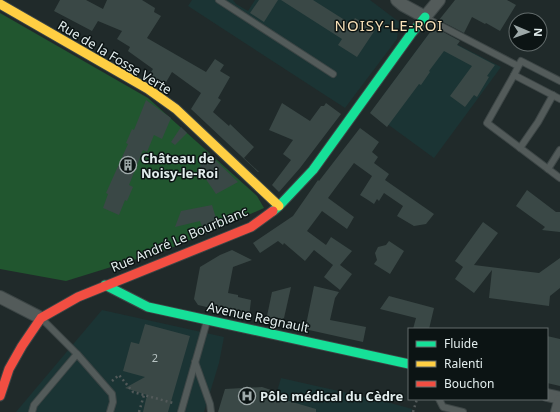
<svg xmlns="http://www.w3.org/2000/svg" width="560" height="412" font-family="'Noto Sans',sans-serif">
<style>
.built{fill:#1b3434}
.green{fill:#21562f}
.building{fill:#3a4846}
.lines{fill:none;stroke-linecap:round;stroke-linejoin:round}
.lane-casing{stroke:#3d4646;stroke-width:8}
.street-casing{stroke:#3d4646;stroke-width:14}
.fast-casing{stroke:#3d4646;stroke-width:11}
.slow-casing{stroke:#3d4646;stroke-width:11}
.jam-casing{stroke:#3d4646;stroke-width:11}
.path{stroke:#525959;stroke-width:2.5;stroke-dasharray:2 3;stroke-linecap:butt}
.lane{stroke:#535b5a;stroke-width:6}
.street{stroke:#535b5a;stroke-width:12}
.fast{stroke:#16e098;stroke-width:9}
.slow{stroke:#ffcf43;stroke-width:9}
.jam{stroke:#f24e42;stroke-width:9}
.labels{text-anchor:middle;dominant-baseline:central;stroke-width:3;stroke-linejoin:round;paint-order:stroke}
.number-label{font-size:11px;fill:#b8c4c3}
.street-label{font-size:13px;fill:#e2eded;stroke:#0c1414}
.poi-label{font-size:13px;font-weight:bold;fill:#e2eded;stroke:#0c1414;text-anchor:start}
.quarter-label{font-size:15px;letter-spacing:1px;fill:#f9e1b8;stroke:#0c1414}
</style>
<rect width="100%" height="100%" fill="#202a2a"/>
<g class="built">
<path d="M192 0H233L236 4 248 11 255 0H370L399 22 397 39 345 108 188 6Z"/>
<path d="M431 31 501 67 434 158 371 112Z"/>
<path d="M102 310 224 337 219 363 204 412H16Z"/>
<path d="M281 378 387 402 412 409 411 412H271Z"/>
</g>
<path class="green" d="M0 13 148 98 257 196 264 208 219 228 166 250 66 281 0 269Z"/>
<g class="building">
<path d="M60 0H86L103 9 107 0H142L155 8 154 12 161 16 147 38 206 72 215 59 224 65 220 71 230 77 218 98 221 100 213 112 229 126 230 124 254 147 244 158 259 172H258L191 109 201 93 172 72 165 84 149 75 153 69 128 51 130 47 117 39 122 31 98 21 92 31 54 11Z"/>
<path d="M259 0H278L264 22 250 13Z"/>
<path d="M281 0H313L351 24 355 18 375 30 357 57 338 45 342 39Z"/>
<path d="M455 0H507L516 5 500 31 486 23 485 24 472 17 464 33 439 20Z"/>
<path d="M434 27 460 41 457 45 495 65 487 76 489 77 477 97 474 95 465 107 450 96 472 66 444 51 429 71 430 72 421 85 419 84 387 127 370 113Z"/>
<path d="M146 100 171 118 162 139 154 135 147 152 143 150 129 185 133 187 127 201 125 200 119 215 103 208 108 194 106 193 128 144 126 143 132 129 134 130Z"/>
<path d="M282 103 310 121 321 106H324L326 103 341 114 300 168 279 192 272 185 291 160 283 154 293 140 269 130Z"/>
<path d="M181 127 187 133 175 145 171 142Z"/>
<path d="M360 128 379 142 372 152 378 157 374 163 389 174 385 180 434 214 426 224 414 226 397 216 403 206 384 193 379 201 377 199 374 204 368 200 360 195 372 176 354 163 328 198 354 217 347 229 322 211 307 231 326 245 331 237 352 251 340 265 352 274 340 290 324 277 333 265 314 250 305 261 284 243 283 245 278 241 260 253 253 243 293 216 318 180 319 181Z"/>
<path d="M207 152 238 182 216 194 199 169 204 155Z"/>
<path d="M527 190 556 212H560V232L542 230 545 227 516 206Z"/>
<path d="M212 205 219 228 205 234 200 221 175 227 181 211Z"/>
<path d="M483 222 498 233 474 265 539 273 560 258V288L550 296 549 306 489 298 492 270 474 293 455 279 463 267 455 261Z"/>
<path d="M389 241 404 251 390 274 374 264 377 260 375 253 378 247 386 245Z"/>
<path d="M232 250 252 260 233 267 228 293 238 295V297L251 300 249 317 198 305 194 299 200 267 220 255Z"/>
<path d="M314 286 339 292 335 298 330 320 366 327 363 342 309 330 306 325Z"/>
<path d="M291 287 284 318 277 323 266 321 272 292Z"/>
<path d="M389 296 434 308 429 329H413L416 318 380 309Z"/>
<path d="M145 324 190 336 168 412H143L147 395 125 388 145 377 123 371 131 342 139 344Z"/>
<path d="M547 336 560 339V386L547 383Z"/>
<path d="M262 387 274 391 272 396 316 409V412H218L225 389Z"/>
</g>
<g class="lines">
<g class="lane-casing">
<g id="lane">
<path d="M219 0 333 74"/>
<path d="M426 18 518 66"/>
<path d="M514 75 487 123 560 178"/>
<path d="M560 81 521 61 514 75 560 99"/>
<path d="M520 148 538 122 553 95"/>
<path d="M548 169 560 150"/>
<path d="M42 319 77 354 112 394 113 402 110 412"/>
<path d="M195 362 210 404 211 412"/>
<path d="M439 399 443 407 463 412"/>
<path d="M32 412 34 405 77 354"/>
<path d="M181 412 207 321"/>
</g>
</g>
<g class="street-casing">
<g id="street">
<path d="M397 0 403 5 425 17 439 0"/>
<path d="M0 297 41 318"/>
<path d="M547 395 560 398"/>
<path d="M557 412 560 401"/>
</g>
</g>
<g class="fast-casing">
<g id="fast">
<path d="M273 211 279 206 313 170 411 34 425 17"/>
<path d="M105 285 148 307 409 364"/>
</g>
</g>
<g class="slow-casing">
<path id="slow" d="M0 4 148 89 176 109 279 206"/>
</g>
<g class="jam-casing">
<path id="jam" d="M0 396 9 369 22 346 41 318 78 297 251 227 273 211"/>
</g>
<g class="path">
<path d="M112 381 119 375 133 392 173 403"/>
<path d="M139 412 144 395"/>
<path d="M413 412 417 399"/>
</g>
<use href="#lane" class="lane"/>
<use href="#street" class="street"/>
<use href="#fast" class="fast"/>
<use href="#slow" class="slow"/>
<use href="#jam" class="jam"/>
</g>
<defs>
<g id="building-ring" transform="scale(0.9)"><circle r="9.5" fill="#0c1414" stroke="#9ea9a9" stroke-width="1.5"/><path d="M-4-6H4V6H1V3H-1V6H-4ZM-2.5-4.3h1.7v1.8h-1.7ZM.8-4.3h1.7v1.8H.8ZM-2.5-1h1.7V.8h-1.7ZM.8-1h1.7V.8H.8Z" fill="#9ea9a9"/></g>
<g id="hospital-ring" transform="scale(0.9)"><circle r="9.5" fill="#0c1414" stroke="#9ea9a9" stroke-width="1.5"/><path d="M-5-5h3v3.5h4V-5h3V5h-3V1.5h-4V5h-3Z" fill="#9ea9a9"/></g>
</defs>
<g fill-rule="evenodd">
<use href="#building-ring" x="128" y="165"/>
<use href="#hospital-ring" x="247" y="396"/>
</g>
<g class="labels">
<g class="number-label">
<text x="155" y="357">2</text>
</g>
<g class="street-label">
<text transform="translate(115 57) rotate(31)">Rue de la Fosse Verte</text>
<text transform="translate(179 239) rotate(-23)">Rue André Le Bourblanc</text>
<text transform="translate(258 317) rotate(12)">Avenue Regnault</text>
</g>
<g class="poi-label">
<text x="141" y="158">Château de<tspan x="141" dy="15">Noisy-le-Roi</tspan></text>
<text x="260" y="396">Pôle médical du Cèdre</text>
</g>
<g class="quarter-label">
<text x="389" y="25">NOISY-LE-ROI</text>
</g>
</g>
<rect x="408" y="328" width="140" height="72" fill="#0c1414" stroke="#626b6b"/>
<rect x="416" y="341" width="20" height="6" fill="#16e098" stroke="#626b6b"/>
<text x="444" y="348" font-size="12" fill="#e2eded">Fluide</text>
<rect x="416" y="361" width="20" height="6" fill="#ffcf43" stroke="#626b6b"/>
<text x="444" y="368" font-size="12" fill="#e2eded">Ralenti</text>
<rect x="416" y="381" width="20" height="6" fill="#f24e42" stroke="#626b6b"/>
<text x="444" y="388" font-size="12" fill="#e2eded">Bouchon</text>
<g transform="translate(528 32) rotate(92)"><circle r="19" fill="#0c1414" stroke="#626b6b"/>
<path d="M0-3L7 15L0 10L-7 15Z" fill="#9ea9a9"/>
<text y="-6" font-size="11" font-weight="bold" text-anchor="middle" fill="#e2eded">N</text>
</g>
</svg>
